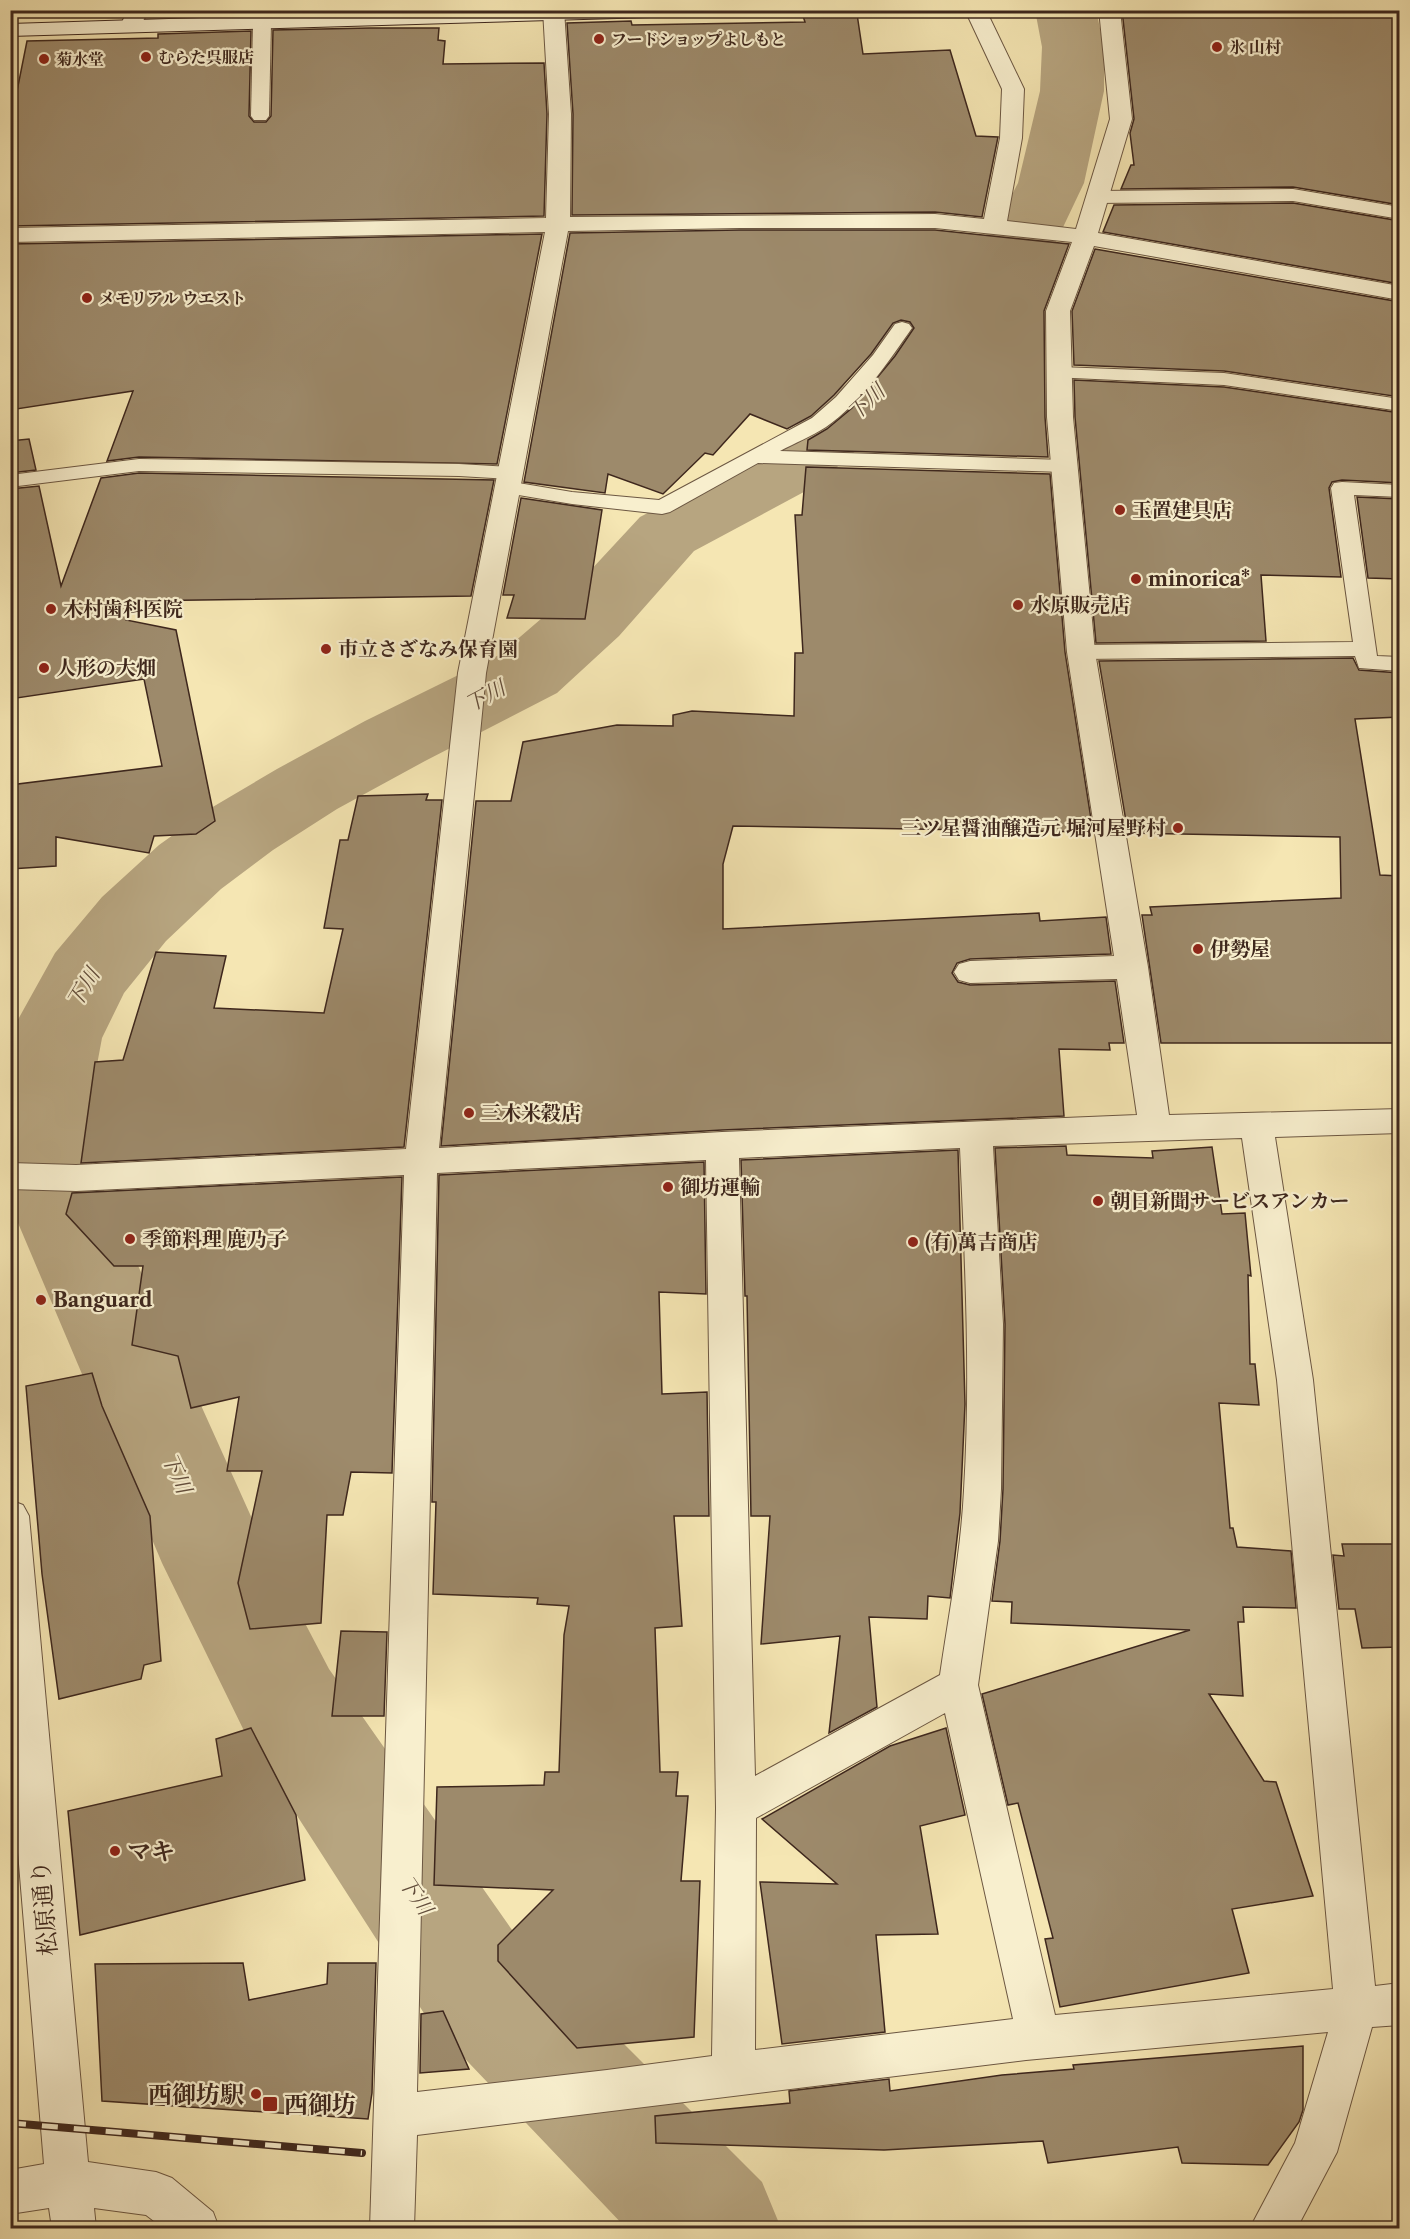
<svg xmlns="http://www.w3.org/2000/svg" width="1410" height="2239" font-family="'Libre Caslon Text','Noto Serif JP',serif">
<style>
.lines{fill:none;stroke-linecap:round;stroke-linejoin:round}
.river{fill:#b7a580;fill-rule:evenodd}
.building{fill:#9d8a6b;stroke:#3e271d;stroke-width:1.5}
.lane-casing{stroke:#6c5742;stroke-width:2}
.street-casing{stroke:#6c5742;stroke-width:2}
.secondary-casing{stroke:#3e271d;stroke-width:2}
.lane{fill:#f8efce;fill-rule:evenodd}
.street{fill:#f8efce;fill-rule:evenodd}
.secondary{fill:#f8efce;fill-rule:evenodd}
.rail-casing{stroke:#3e271d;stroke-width:8}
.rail{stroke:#f8efce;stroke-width:5;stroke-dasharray:16;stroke-linecap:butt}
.poi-dot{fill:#8f2418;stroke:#f8efce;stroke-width:2}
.labels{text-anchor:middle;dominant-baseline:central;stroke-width:4.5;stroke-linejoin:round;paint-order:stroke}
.far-poi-label{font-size:16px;font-weight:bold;fill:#3e271d;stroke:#f8efce;text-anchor:start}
.poi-label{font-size:20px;font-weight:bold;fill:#3e271d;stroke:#f8efce;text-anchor:start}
.water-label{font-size:21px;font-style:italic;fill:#624d3b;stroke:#f8efce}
.near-poi-label{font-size:24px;font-weight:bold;fill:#3e271d;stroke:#f8efce;text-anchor:start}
.near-street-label{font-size:24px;fill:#3e271d;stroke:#f8efce}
</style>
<rect width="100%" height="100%" fill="#f5e6b3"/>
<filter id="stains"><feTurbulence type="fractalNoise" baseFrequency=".00333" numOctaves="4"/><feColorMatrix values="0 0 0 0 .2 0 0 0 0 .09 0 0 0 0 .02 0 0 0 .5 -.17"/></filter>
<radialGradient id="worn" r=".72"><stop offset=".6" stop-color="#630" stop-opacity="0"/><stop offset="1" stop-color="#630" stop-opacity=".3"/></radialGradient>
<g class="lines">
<path class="river" d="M1035 10H1096L1104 47V91L1084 183 1056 242 1046 257 1007 280 958 332 909 405 815 486 694 551 619 636 557 693 425 761 337 809 273 850 221 889 166 941 124 993 102 1038 91 1097 90 1159 263 1543 329 1669 517 1937 762 2182 781 2228H626L429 2021 249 1741 162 1563 10 1204V1034L55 953 102 897 159 845 211 808 277 769 365 721 499 655 563 600 640 517 761 454 857 375 907 303 959 250 994 230 1018 183 1040 91 1042 47Z"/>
</g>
<g class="building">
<path d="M161 10H367L160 17Z"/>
<path d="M1122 10H1400V205L1293 187 1121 189 1131 165H1134L1130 133 1134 119Z"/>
<path d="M802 13 857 14 863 54 950 50 976 136 998 137 982 217 935 212 572 215 573 114 567 23 631 21 632 25 805 22Z"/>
<path d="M370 28H439L438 40 445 41 443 64 544 63 547 114 544 216 10 226V126L27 41 158 38V34L251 31 249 116 254 122H266L271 116 273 30Z"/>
<path d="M1293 203 1400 221V284L1103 232 1114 205Z"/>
<path d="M740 230H935L1069 244 1044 311 1045 417 1048 457 807 450 808 440 827 429 852 408 895 356 914 328 910 322 901 320 893 323 871 354 834 395 811 416 787 429 750 414 713 455 705 453 663 494 608 474 605 493 524 482 570 233Z"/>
<path d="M542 234 497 464 139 457 107 461 133 391 10 410V244Z"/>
<path d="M1095 249 1400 302V397L1224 371 1074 365 1072 311Z"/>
<path d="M1074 380 1224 387 1400 413V483L1342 480 1332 482 1329 488 1341 577 1261 575 1266 641 1096 643 1075 417Z"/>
<path d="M29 439 36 470 10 473V441Z"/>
<path d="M806 467 1050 474 1065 652 1093 832 733 826 723 864V929L1039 913 1040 921 1106 917 1111 954 970 959 957 963 952 973 958 982 970 985 1115 981 1124 1043H1109L1110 1050 1059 1049 1064 1116 722 1130 441 1146 476 801H511L523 742 617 725 673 726V715L692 711 794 716 795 653H803L795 515H802Z"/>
<path d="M139 473 494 480 471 596 128 601 126 620 176 630 215 821 196 834 154 836 149 853 56 837V866L10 869V785L162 766 144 679 10 699V489L39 486 61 586 101 478Z"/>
<path d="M1357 497 1400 499V579L1368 578Z"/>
<path d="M521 498 602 510 585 619 507 618 514 595H503Z"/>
<path d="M1353 658 1359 670 1400 673V717L1355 719 1380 875 1400 876V1043H1161L1142 915H1152L1150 907 1341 898 1340 837 1128 833 1099 661Z"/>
<path d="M428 794 426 800H442L404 1147 81 1163 95 1062 123 1060 156 952 226 956 214 1008 324 1013 343 929 324 928 340 840H348L358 796Z"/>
<path d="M1066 1146 1067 1155 1153 1158 1152 1151 1212 1147 1222 1214 1245 1213 1251 1276 1248 1275 1250 1364H1255L1259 1405 1219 1403 1230 1528H1233L1237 1547 1291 1551 1296 1608 1243 1607 1244 1622H1238L1243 1696 1209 1694 1264 1781 1276 1782 1313 1896 1232 1909 1249 1973 1060 2007 1045 1939 1053 1938 1018 1803 1008 1805 982 1694 1190 1630 1011 1623 1012 1602 992 1601 1000 1541 1003 1489 1005 1324 995 1148Z"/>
<path d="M958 1150 965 1404 960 1513 950 1598 928 1596 927 1619 869 1617 877 1707 829 1733 840 1636 761 1644 770 1516H751L747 1296H745L741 1160Z"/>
<path d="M704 1162 706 1294 659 1292 662 1394 707 1392 709 1516H674L682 1626 655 1628 660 1772H678L676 1796H688L681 1881H700L694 2037 577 2048 498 1961V1945L553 1890 434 1885 437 1787 544 1785 545 1772H559L564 1635 569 1606 537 1604 538 1598 433 1594 436 1502H432L439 1175Z"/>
<path d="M402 1177 392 1473 351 1472 343 1515H327L321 1623 250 1629 238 1583 262 1471H227L239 1397 191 1408 178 1356 132 1345 143 1266H114L66 1214 72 1193Z"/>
<path d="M92 1373 102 1406 150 1516 161 1661 144 1665 141 1679 59 1699 42 1574 26 1386Z"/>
<path d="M1342 1544H1400V1647L1362 1648 1355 1609H1339L1333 1555 1344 1556Z"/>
<path d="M341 1631 387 1632 384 1716H332Z"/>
<path d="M251 1728 296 1815 305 1880 80 1935 68 1811 222 1776 216 1739Z"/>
<path d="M946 1728 965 1815 920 1826 938 1934 876 1935 885 2032 782 2044 760 1882 837 1884 762 1819 890 1746Z"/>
<path d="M243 1963 249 2000 327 1984 328 1963H376L372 2093 368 2119 102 2101 95 1964Z"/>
<path d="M443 2011 469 2069 420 2073 421 2014Z"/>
<path d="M1303 2046V2110L1299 2122 1268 2165 1182 2163 1178 2147 1048 2163 1043 2141 884 2150 656 2143 655 2116 790 2103 789 2091 889 2079 890 2091 1002 2075 1074 2069 1073 2065Z"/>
</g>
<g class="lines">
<g class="lane-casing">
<g id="lane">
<path d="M262 18 268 19 271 23 269 116 266 120H254L251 116 253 23 256 19Z"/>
<path d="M1293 189 1400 207V219L1293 201 1097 203 1090 201 1088 197 1090 193 1097 191Z"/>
<path d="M902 322 909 324 912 328C888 362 861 403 826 427 812 436 795 443 780 451L1064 460 1072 461 1075 466 1072 471 1064 472 758 463 670 512 662 514 572 504 507 493 499 492 496 487 499 482 507 481 572 492 659 500 812 418 836 397 873 355 895 324Z"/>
<path d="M1059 367 1224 373 1400 399V411L1224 385 1052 377 1049 373 1052 369Z"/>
<path d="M139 459 459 464 510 467 518 468 521 473 518 478 510 479 459 476 139 471 10 487V475Z"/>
<path d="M1342 482 1400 485V497L1354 495 1377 656 1400 657V671L1359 668 1355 656 1081 659 1073 657 1070 652 1073 647 1081 645 1353 642 1331 488 1334 483Z"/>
</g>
</g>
<g class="street-casing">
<g id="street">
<path d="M128 10H149L138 30 131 32 124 30 120 26Z"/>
<path d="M543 10H564L571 114 570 217 935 214 984 219 1000 138 1002 89 965 10H986L1024 89 1022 138 1007 221 1076 229 1110 119 1099 10H1120L1132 119 1098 233 1400 286V300L1094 246 1070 311 1073 417 1095 652 1148 967 1169 1115 1400 1109V1133L1275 1137 1313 1380 1375 1986 1400 1983V2025L1372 2027 1337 2152 1297 2228H1250L1295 2143 1328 2032 1026 2060 417 2135 414 2228H370L404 1175 76 1191 10 1189V1163L76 1165 406 1149 458 673 545 232 10 242V228L546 218 549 114ZM740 228H935L1072 242 1046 311 1047 417 1067 652 1114 956 970 961 959 964 954 972 959 980 970 983 1117 979 1137 1115 722 1132 439 1148 486 673 568 231ZM1242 1138 1277 1380 1333 1989 1055 2015 978 1685 998 1541 1001 1489 1003 1324 993 1146ZM960 1148C965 1261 971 1376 964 1490 961 1552 949 1613 940 1675L755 1776 739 1158ZM706 1160 716 1808 712 2056 607 2070 417 2092 437 1173ZM945 1713 1013 2019 755 2050 756 1818Z"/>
<path d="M10 1500 23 1505 29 1516 88 2162 156 2172 172 2178 213 2212 219 2228H163L146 2215 94 2208 96 2228H52L49 2208 10 2214V2170L44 2164 10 1756Z"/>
</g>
</g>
<g class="secondary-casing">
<path id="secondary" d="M454 10H694L691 14 684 16 10 36V24Z"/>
</g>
<use href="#lane" class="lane"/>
<use href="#street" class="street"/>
<use href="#secondary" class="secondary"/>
<g class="rail-casing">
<path id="rail" d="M10 2123 362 2153"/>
</g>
<use href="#rail" class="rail"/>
</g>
<g class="poi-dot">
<circle cx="599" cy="39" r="6"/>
<circle cx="1217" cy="47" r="6"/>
<circle cx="146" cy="57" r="6"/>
<circle cx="44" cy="59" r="6"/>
<circle cx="87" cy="298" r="6"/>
<circle cx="1120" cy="510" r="6"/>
<circle cx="1136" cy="579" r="6"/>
<circle cx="1018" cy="605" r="6"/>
<circle cx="51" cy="609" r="6"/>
<circle cx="326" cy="649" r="6"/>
<circle cx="44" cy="668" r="6"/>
<circle cx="1178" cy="828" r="6"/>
<circle cx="1198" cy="949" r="6"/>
<circle cx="469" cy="1113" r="6"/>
<circle cx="668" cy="1187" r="6"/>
<circle cx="1098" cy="1201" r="6"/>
<circle cx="130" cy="1239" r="6"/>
<circle cx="913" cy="1242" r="6"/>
<circle cx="41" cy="1300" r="6"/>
<circle cx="115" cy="1851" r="6"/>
<circle cx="256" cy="2094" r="6"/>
<rect x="262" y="2096" width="16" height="16" rx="3"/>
</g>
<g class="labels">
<g class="far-poi-label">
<text x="611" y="39">フードショップよしもと</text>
<text x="1229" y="47">氷 山村</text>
<text x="158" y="57">むらた呉服店</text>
<text x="56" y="59">菊水堂</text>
<text x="99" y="298">メモリアル ウエスト</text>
</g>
<g class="poi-label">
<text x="1132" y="510">玉置建具店</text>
<text x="1148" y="579">minorica*</text>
<text x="1030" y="605">水原販売店</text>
<text x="63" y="609">木村歯科医院</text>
<text x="338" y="649">市立さざなみ保育園</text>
<text x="56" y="668">人形の大畑</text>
<text x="1166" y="828" text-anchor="end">三ツ星醤油醸造元 堀河屋野村</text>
<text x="1210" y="949">伊勢屋</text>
<text x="481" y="1113">三木米穀店</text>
<text x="680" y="1187">御坊運輸</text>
<text x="1110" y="1201">朝日新聞サービスアンカー</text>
<text x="142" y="1239">季節料理 鹿乃子</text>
<text x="925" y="1242">(有)萬吉商店</text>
<text x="53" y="1300">Banguard</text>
</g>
<g class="water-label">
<text transform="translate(866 402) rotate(-43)">下川</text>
<text transform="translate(485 696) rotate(-28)">下川</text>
<text transform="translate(83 988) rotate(-59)">下川</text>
<text transform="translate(177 1473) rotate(66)">下川</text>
<text transform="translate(416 1895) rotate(56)">下川</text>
</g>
<g class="near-poi-label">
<text x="127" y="1851">マキ</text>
<text x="244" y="2094" text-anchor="end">西御坊駅</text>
<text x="284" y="2104">西御坊</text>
</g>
<g class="near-street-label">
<text transform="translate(44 1908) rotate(-95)">松原通り</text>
</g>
</g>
<rect width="1410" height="2239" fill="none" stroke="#f5e6b3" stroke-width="36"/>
<rect x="12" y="12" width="1386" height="2215" fill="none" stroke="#3e271d" stroke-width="3"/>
<rect x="18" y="18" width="1374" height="2203" fill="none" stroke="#3e271d" stroke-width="1.5"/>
<rect width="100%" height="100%" filter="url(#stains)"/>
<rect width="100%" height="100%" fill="url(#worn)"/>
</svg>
